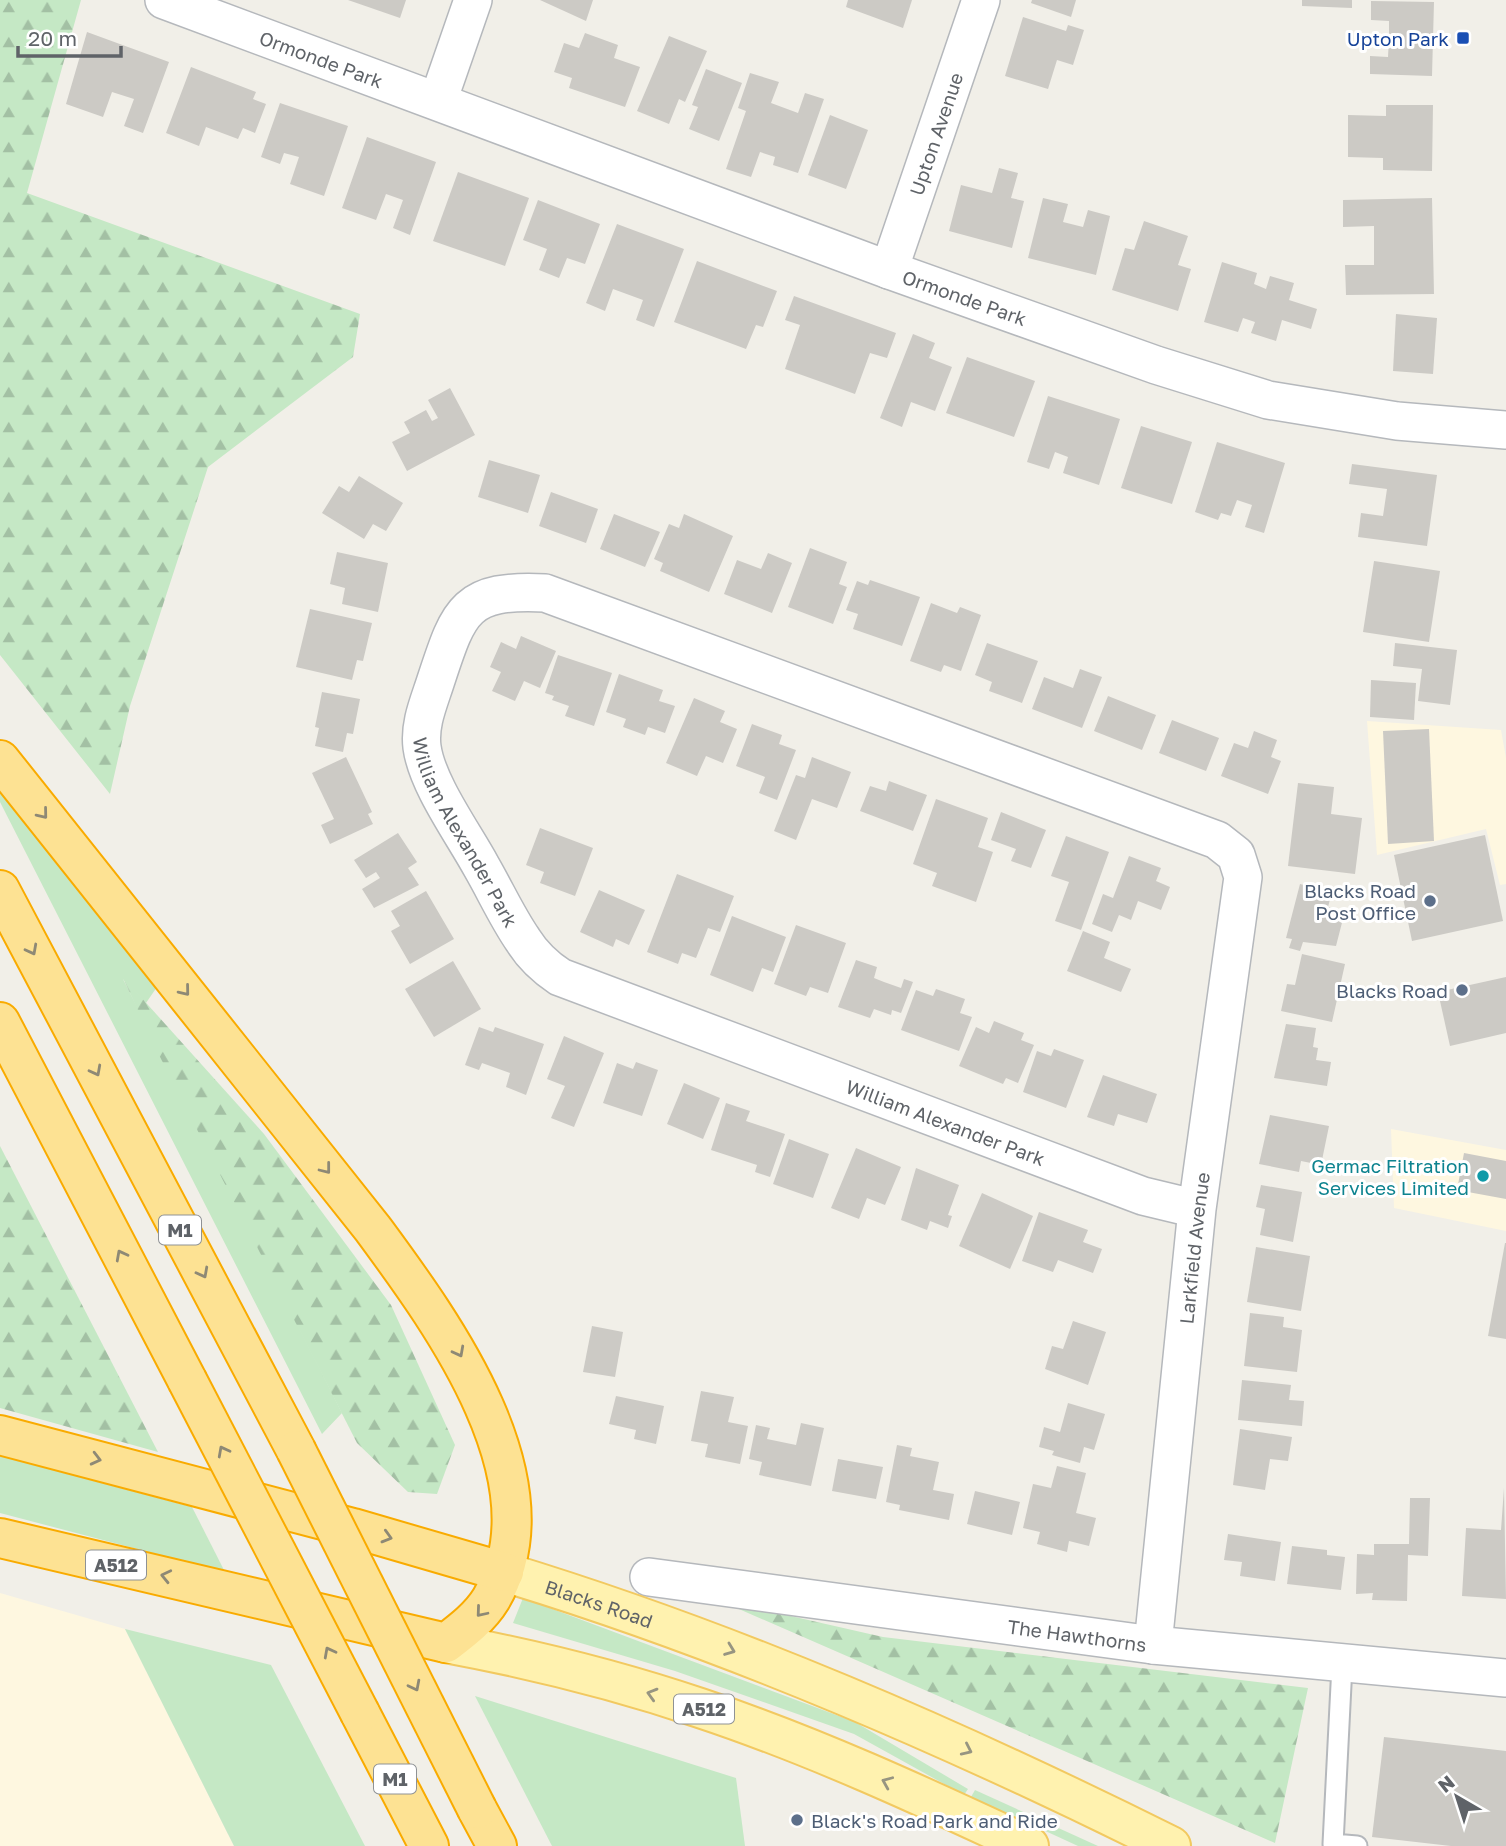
<svg xmlns="http://www.w3.org/2000/svg" width="1506" height="1846" font-family="'Golos Text',sans-serif">
<style>
.commercial{fill:#fef7e0}
.green{fill:#c5e8c5}
.forest{fill:url(#forest-firs)}
.building{fill:#cccac5}
.lines{fill:none;stroke-linecap:round;stroke-linejoin:round}
.lane-casing{stroke:#b5b8bc;stroke-width:23}
.street-casing{stroke:#b5b8bc;stroke-width:40}
.primary-casing{stroke:#f2c960;stroke-width:42}
.highway-casing{stroke:#f9ab00;stroke-width:42}
.lane{stroke:#fff;stroke-width:19}
.street{stroke:#fff;stroke-width:37}
.primary{stroke:#fff2af;stroke-width:38}
.highway{stroke:#fde293;stroke-width:38}
.highway-bridge-casing{stroke:#f9ab00;stroke-width:42;stroke-linecap:butt}
.highway-bridge{stroke:#fde293;stroke-width:38}
.oneway{stroke:#8e8975}
.oneway2{stroke:#979581}
.transit-dot{fill:#1a4fb4;stroke:#fff;stroke-width:2.5}
.service-dot{fill:#5c6f8a;stroke:#fff;stroke-width:2.5}
.culture-dot{fill:#0f9aa8;stroke:#fff;stroke-width:2.5}
.labels{text-anchor:middle;dominant-baseline:central;stroke-width:6;stroke-linejoin:round;paint-order:stroke}
.shield{fill:#fff;stroke:#8f9295;stroke-width:2}
.shield-label{font-size:18px;font-weight:bold;fill:#5f6368}
.transit-label{font-size:19px;fill:#164399;stroke:#fff;text-anchor:end}
.street-label{font-size:19px;fill:#5f6368;stroke:#fff}
.service-label{font-size:19px;fill:#4e5e75;stroke:#fff;text-anchor:end}
.culture-label{font-size:19px;fill:#0d838f;stroke:#fff;text-anchor:end}
</style>
<defs>
<pattern id="forest-firs" width="22" height="20" patternUnits="userSpaceOnUse" patternTransform="scale(1.75)"><rect width="22" height="20" fill="#c5e8c5"/><path d="M5 1l3.5 6h-7zM16 11l3.5 6h-7z" fill="#a3c0a4"/></pattern>
</defs>
<rect width="100%" height="100%" fill="#f1efe8"/>
<g class="commercial">
<path d="M1367 721 1501 730 1506 758V884L1500 885 1486 829 1377 855Z"/>
<path d="M1391 1129 1506 1150V1231L1394 1208Z"/>
<path d="M0 1593 125 1629 234 1846H0Z"/>
</g>
<g class="green">
<path d="M0 789 157 987 146 1003 123 979 342 1413 322 1434 0 802Z"/>
<path d="M0 1456 192 1507 225 1572 0 1513Z"/>
<path d="M523 1598 855 1722 968 1789 964 1795 854 1734 675 1671 513 1623Z"/>
<path d="M125 1629 271 1665 365 1846H234Z"/>
<path d="M475 1696 736 1778 745 1846H552Z"/>
<path d="M975 1790 1098 1846H1078L971 1797Z"/>
</g>
<g class="forest">
<path d="M0 0H81L27 193 360 314 353 357 208 467 130 706 110 794 0 655Z"/>
<path d="M122 976 264 1134 391 1305 455 1445 437 1494 408 1492 357 1443 157 1051Z"/>
<path d="M0 1146 158 1452 0 1408Z"/>
<path d="M716 1599 883 1637 1308 1688 1275 1843Z"/>
</g>
<g class="building">
<path d="M348 0H406L400 18Z"/>
<path d="M540 0H593L586 21Z"/>
<path d="M848 0H912L903 28 846 7Z"/>
<path d="M1032 0H1076L1071 17 1031 3Z"/>
<path d="M1302 0H1352V8L1302 6Z"/>
<path d="M1371 1 1434 2 1432 76 1370 74V56L1388 57 1389 38V21L1371 20Z"/>
<path d="M1023 17 1066 31 1068 25 1084 30 1073 65 1057 60 1048 89 1005 76Z"/>
<path d="M87 32 169 62 143 133 124 126 134 99 112 92 103 117 66 104Z"/>
<path d="M585 33 618 45 614 58 640 67 625 107 569 88 572 78 554 72 564 43 579 48Z"/>
<path d="M669 36 707 51 685 102 679 99 669 124 637 111Z"/>
<path d="M191 67 256 92 253 99 266 104 255 133 243 128 238 139 206 127 199 146 166 133Z"/>
<path d="M706 69 742 83 719 141 689 129 698 107 692 105Z"/>
<path d="M750 73 779 82 771 103 798 113 805 93 824 99 798 173 773 165 775 157 760 152 751 177 726 169 746 111 738 108Z"/>
<path d="M280 103 348 126 324 196 290 184 299 157 284 153 280 164 261 157Z"/>
<path d="M1386 105H1433L1432 171 1383 170V158L1348 157V115L1386 116Z"/>
<path d="M830 115 868 130 846 189 808 175Z"/>
<path d="M367 137 436 162 410 235 393 228 403 200 386 194 376 220 342 208Z"/>
<path d="M999 168 1018 173 1011 198 1024 201 1012 248 949 231 961 185 992 193Z"/>
<path d="M458 172 529 198 505 266 433 241Z"/>
<path d="M1043 198 1068 204 1063 222 1083 227 1088 210 1110 216 1096 275 1028 258Z"/>
<path d="M1432 198 1434 294 1346 295 1345 265H1374V226L1343 227V200Z"/>
<path d="M538 200 600 224 585 264 567 258 559 278 539 270 547 249 523 240Z"/>
<path d="M1144 221 1188 236 1178 265 1191 269 1178 311 1112 290 1125 248 1134 250Z"/>
<path d="M617 224 684 249 654 327 636 320 643 300 613 289 605 311 586 303Z"/>
<path d="M697 261 777 291 763 327 756 325 746 349 674 322Z"/>
<path d="M1222 262 1257 273 1254 284 1266 289 1270 276 1294 283 1289 300 1317 309 1311 329 1282 320 1276 341 1251 333 1255 322 1243 318 1238 332 1204 322Z"/>
<path d="M794 296 896 333 887 358 870 353 855 394 785 369 800 325 785 320Z"/>
<path d="M1396 314 1437 318 1433 374 1393 371Z"/>
<path d="M913 334 935 343 929 358 952 367 935 411 911 402 902 427 880 418Z"/>
<path d="M967 357 1035 381 1014 437 946 413Z"/>
<path d="M450 388 475 435 407 471 392 442 410 433 404 422 426 410 432 421 438 418 428 400Z"/>
<path d="M1048 396 1120 419 1099 485 1063 473 1068 457 1055 452 1049 469 1027 462Z"/>
<path d="M1141 426 1192 442 1172 504 1121 488Z"/>
<path d="M1217 442 1285 463 1264 533 1245 527 1252 505 1237 500 1231 516 1221 513 1218 520 1195 512Z"/>
<path d="M489 460 540 475 528 513 478 497Z"/>
<path d="M1352 464 1437 475 1427 546 1358 537 1361 513 1383 516 1387 489 1349 484Z"/>
<path d="M359 476 403 503 386 531 373 524 364 539 322 513 339 486 349 492Z"/>
<path d="M551 492 598 509 586 543 539 526Z"/>
<path d="M614 514 660 532 645 567 600 549Z"/>
<path d="M684 514 733 536 709 592 660 571 663 563 654 559 669 524 679 528Z"/>
<path d="M810 548 847 562 839 584 847 587 833 624 788 607Z"/>
<path d="M337 552 388 563 378 612 342 604 345 588 330 584Z"/>
<path d="M768 553 792 563 772 613 724 594 737 560 761 569Z"/>
<path d="M1374 561 1440 571 1429 642 1363 632Z"/>
<path d="M870 580 920 597 902 646 853 629 858 614 846 610 857 581 868 585Z"/>
<path d="M931 603 957 613 960 607 981 615 961 671 944 665 941 672 910 661Z"/>
<path d="M310 609 372 623 363 661 357 660 352 680 296 667Z"/>
<path d="M521 636 556 651 540 688 524 681 515 701 492 691 501 672 490 667 501 642 516 649Z"/>
<path d="M987 643 1038 661 1022 703 989 691 992 682 975 675Z"/>
<path d="M1395 643 1457 650 1450 705 1418 701 1422 669 1393 666Z"/>
<path d="M558 655 612 673 594 726 565 716 569 706 552 700 554 696 545 693Z"/>
<path d="M1080 669 1102 677 1082 728 1032 709 1044 677 1073 688Z"/>
<path d="M619 674 663 690 659 701 675 706 665 733 648 727 645 735 623 727 626 719 606 712Z"/>
<path d="M1371 680 1416 683 1414 720 1370 717Z"/>
<path d="M322 692 360 699 353 734 347 733 343 752 315 746 319 728 315 727Z"/>
<path d="M1108 696 1156 715 1142 750 1094 731Z"/>
<path d="M694 698 725 711 720 722 737 729 723 763 706 756 697 776 666 763Z"/>
<path d="M1172 720 1219 738 1206 771 1159 753Z"/>
<path d="M752 724 782 735 779 744 796 750 777 800 759 793 765 777 736 766Z"/>
<path d="M1429 729 1434 841 1388 844 1383 731Z"/>
<path d="M1254 731 1277 740 1271 757 1281 761 1268 794 1221 776 1234 743 1248 748Z"/>
<path d="M346 757 372 812 368 814 373 824 330 844 321 825 334 819 312 773Z"/>
<path d="M812 757 851 772 837 808 812 799 796 840 774 831 796 775 805 778Z"/>
<path d="M889 781 927 795 913 831 860 811 870 786 886 791Z"/>
<path d="M1298 783 1334 787 1331 814 1362 818 1355 874 1288 866Z"/>
<path d="M936 799 988 818 978 847 993 852 976 902 932 886 937 873 913 864Z"/>
<path d="M1001 812 1046 830 1031 868 1011 861 1016 849 991 840Z"/>
<path d="M540 828 593 848 575 896 540 883 544 872 526 865Z"/>
<path d="M398 833 417 862 408 868 419 885 374 908 362 889 380 878 376 872 366 878 354 860Z"/>
<path d="M1485 835 1503 921 1412 941 1394 855Z"/>
<path d="M1066 836 1109 852 1081 930 1055 921 1069 882 1051 876Z"/>
<path d="M1129 856 1161 868 1156 881 1170 887 1161 910 1138 901 1131 920 1119 915 1112 932 1092 924 1103 894 1113 898Z"/>
<path d="M677 874 734 896 720 932 708 928 696 958 682 953 678 964 647 952Z"/>
<path d="M1300 884 1332 892 1328 907 1345 911 1336 946 1303 942 1300 951 1289 948 1292 939 1286 938Z"/>
<path d="M599 890 645 910 629 945 616 939 613 947 580 932Z"/>
<path d="M426 891 454 939 410 964 391 931 400 926 391 911Z"/>
<path d="M732 916 786 937 773 972 762 968 753 992 710 975Z"/>
<path d="M796 925 846 943 828 993 810 987 806 996 774 984Z"/>
<path d="M1083 931 1110 942 1104 958 1131 969 1121 992 1067 971Z"/>
<path d="M1302 954 1345 964 1332 1022 1281 1011 1287 984 1295 985Z"/>
<path d="M856 960 877 967 874 978 884 982 901 988 904 979 913 982 901 1013 892 1010 891 1015 874 1009 870 1018 838 1007Z"/>
<path d="M453 961 481 1009 434 1037 405 989Z"/>
<path d="M1506 977V1033L1450 1046 1438 992Z"/>
<path d="M936 989 965 999 960 1013 972 1017 959 1051 901 1030 916 990 933 996Z"/>
<path d="M994 1021 1024 1033 1021 1040 1034 1045 1018 1083 1006 1078 1003 1084 959 1066 976 1027 989 1033Z"/>
<path d="M1286 1024 1316 1028 1313 1047 1318 1048 1316 1060 1331 1062 1327 1086 1274 1078Z"/>
<path d="M479 1027 493 1032 495 1027 544 1044 526 1095 506 1087 510 1073 482 1063 479 1070 465 1065Z"/>
<path d="M564 1036 604 1053 574 1127 551 1118 565 1086 547 1079Z"/>
<path d="M1054 1049 1084 1060 1066 1108 1023 1092 1037 1051 1051 1056Z"/>
<path d="M636 1062 658 1070 642 1116 603 1103 617 1063 633 1069Z"/>
<path d="M1103 1075 1157 1094 1147 1123 1118 1114 1114 1126 1087 1117Z"/>
<path d="M684 1083 720 1098 703 1139 667 1124Z"/>
<path d="M726 1103 750 1111 746 1121 785 1134 770 1177 755 1172 757 1165 711 1150Z"/>
<path d="M1270 1115 1329 1126 1321 1165 1301 1161 1299 1172 1259 1164Z"/>
<path d="M789 1139 829 1154 813 1198 773 1184Z"/>
<path d="M856 1148 901 1167 885 1205 867 1198 859 1219 831 1208Z"/>
<path d="M1464 1153 1506 1161V1199L1457 1190Z"/>
<path d="M916 1168 959 1185 948 1215 952 1216 948 1228 930 1221 927 1230 901 1220Z"/>
<path d="M1261 1185 1302 1192 1293 1242 1260 1235 1265 1209 1256 1207Z"/>
<path d="M982 1193 1033 1216 1010 1269 959 1246Z"/>
<path d="M1039 1212 1088 1230 1083 1242 1102 1249 1093 1273 1058 1260 1053 1272 1022 1261Z"/>
<path d="M1505 1243H1506V1339L1488 1336Z"/>
<path d="M1256 1247 1310 1256 1301 1311 1247 1302Z"/>
<path d="M1250 1313 1284 1317 1283 1327 1302 1330 1297 1372 1244 1366Z"/>
<path d="M1073 1321 1106 1332 1088 1385 1045 1369 1052 1346 1063 1349Z"/>
<path d="M592 1326 623 1332 615 1377 583 1372Z"/>
<path d="M1242 1380 1291 1385 1289 1400 1304 1401 1302 1426 1238 1420Z"/>
<path d="M701 1391 734 1397 728 1422 748 1426 740 1464 705 1457 708 1444 691 1441Z"/>
<path d="M616 1396 664 1406 656 1444 634 1439 636 1430 609 1424Z"/>
<path d="M1068 1403 1105 1414 1094 1450 1084 1447 1080 1463 1052 1455 1054 1451 1039 1447 1044 1427 1060 1432Z"/>
<path d="M801 1423 824 1428 811 1486 759 1475 762 1462 749 1459 756 1425 770 1428 767 1439 796 1445Z"/>
<path d="M1240 1429 1292 1437 1288 1461 1270 1459 1265 1490 1233 1485Z"/>
<path d="M897 1445 912 1448 910 1456 939 1462 933 1490 954 1494 949 1520 899 1510 900 1505 886 1502Z"/>
<path d="M838 1459 883 1467 876 1499 832 1491Z"/>
<path d="M1057 1466 1086 1473 1076 1513 1096 1518 1089 1546 1069 1541 1067 1552 1037 1544 1040 1532 1023 1528 1033 1484 1051 1488Z"/>
<path d="M1504 1488 1506 1599 1462 1596 1466 1528 1501 1530Z"/>
<path d="M975 1491 1020 1502 1012 1535 967 1524Z"/>
<path d="M1410 1498H1430L1428 1556 1408 1555 1407 1601 1372 1600 1373 1593 1356 1594 1357 1554 1374 1555V1544H1409Z"/>
<path d="M1228 1534 1281 1542 1275 1581 1240 1576 1242 1562 1224 1560Z"/>
<path d="M1292 1546 1327 1550V1555L1345 1557 1341 1590 1287 1584Z"/>
<path d="M1384 1737 1506 1751V1846H1451L1372 1837Z"/>
</g>
<g class="lines">
<g class="lane-casing">
<path id="lane" d="M1342 1665 1333 1844 1357 1846"/>
</g>
<g class="street-casing">
<g id="street">
<path id="s1" d="M164 0 889 270 1156 365 1268 400 1397 421 1506 430"/>
<path d="M438 101 473 0"/>
<path id="s2" d="M889 270 981 0"/>
<path id="s3" d="M649 1577 1153 1645 1506 1678"/>
<path id="s4" d="M1153 1645 1197 1209 1243 877 1236 855 1217 840 545 593C465 589 459 610 436 680 429 702 419 724 422 747 427 784 463 833 481 866 495 890 507 917 523 940 533 956 545 967 560 977L1143 1196 1197 1209"/>
</g>
</g>
<g class="primary-casing">
<g id="primary">
<path id="s5" d="M504 1572C734 1642 956 1739 1171 1846"/>
<path d="M446 1643C532 1659 617 1680 700 1708 812 1745 922 1796 1029 1846"/>
</g>
</g>
<g class="highway-casing">
<g id="highway">
<path d="M0 760 373 1229C440 1320 560 1481 491 1599 480 1617 463 1630 446 1643L0 1538"/>
<path d="M0 890 296 1450"/>
<path d="M0 1022 187 1380"/>
<path d="M0 1435 353 1528 504 1572"/>
<path d="M360 1713 429 1846"/>
<path d="M477 1809 497 1846"/>
</g>
</g>
<use href="#lane" class="lane"/>
<use href="#street" class="street"/>
<use href="#primary" class="primary"/>
<use href="#highway" class="highway"/>
<g class="highway-bridge-casing">
<g id="highway-bridge">
<path d="M187 1380 360 1713"/>
<path d="M296 1450 477 1809"/>
</g>
</g>
<use href="#highway-bridge" class="highway-bridge"/>
</g>
<defs><path id="oneway-chevron" d="M-2-3.5L2.5 0L-2 3.5" fill="none" stroke-width="1.6" stroke-linecap="round" stroke-linejoin="round" transform="scale(1.75)"/></defs>
<g class="oneway">
<use href="#oneway-chevron" transform="translate(43 814) rotate(51)"/>
<use href="#oneway-chevron" transform="translate(32 950) rotate(62)"/>
<use href="#oneway-chevron" transform="translate(185 991) rotate(51)"/>
<use href="#oneway-chevron" transform="translate(96 1071) rotate(62)"/>
<use href="#oneway-chevron" transform="translate(326 1169) rotate(52)"/>
<use href="#oneway-chevron" transform="translate(121 1255) rotate(-118)"/>
<use href="#oneway-chevron" transform="translate(203 1273) rotate(62)"/>
<use href="#oneway-chevron" transform="translate(459 1352) rotate(62)"/>
<use href="#oneway-chevron" transform="translate(223 1451) rotate(-118)"/>
<use href="#oneway-chevron" transform="translate(96 1459) rotate(14)"/>
<use href="#oneway-chevron" transform="translate(387 1537) rotate(16)"/>
<use href="#oneway-chevron" transform="translate(166 1576) rotate(-167)"/>
<use href="#oneway-chevron" transform="translate(481 1612) rotate(130)"/>
<use href="#oneway-chevron" transform="translate(329 1652) rotate(-118)"/>
<use href="#oneway-chevron" transform="translate(415 1686) rotate(63)"/>
</g>
<g class="oneway2">
<use href="#oneway-chevron" transform="translate(730 1650) rotate(21)"/>
<use href="#oneway-chevron" transform="translate(652 1694) rotate(-164)"/>
<use href="#oneway-chevron" transform="translate(967 1750) rotate(25)"/>
<use href="#oneway-chevron" transform="translate(887 1782) rotate(-157)"/>
</g>
<rect class="transit-dot" x="1456" y="31" width="14" height="14" rx="3.5"/>
<g class="service-dot">
<circle cx="1430" cy="901" r="7"/>
<circle cx="1462" cy="990" r="7"/>
<circle cx="797" cy="1820" r="7"/>
</g>
<circle class="culture-dot" cx="1483" cy="1176" r="7"/>
<g class="labels">
<g class="shield">
<rect x="159" y="1215.5" width="42" height="29" rx="5"/>
<rect x="86" y="1550.5" width="60" height="29" rx="5"/>
<rect x="674" y="1694.5" width="60" height="29" rx="5"/>
<rect x="374" y="1764.5" width="42" height="29" rx="5"/>
</g>
<g class="shield-label">
<text x="180" y="1230">M1</text>
<text x="116" y="1565">A512</text>
<text x="704" y="1709">A512</text>
<text x="395" y="1779">M1</text>
</g>
<g class="transit-label">
<text x="1449" y="38">Upton Park</text>
</g>
<g class="street-label">
<text stroke="none"><textPath href="#s1" startOffset="168">Ormonde Park</textPath></text>
<text stroke="none"><textPath href="#s2" startOffset="144">Upton Avenue</textPath></text>
<text stroke="none"><textPath href="#s1" startOffset="854">Ormonde Park</textPath></text>
<text stroke="none"><textPath href="#s4" startOffset="1860">William Alexander Park</textPath></text>
<text stroke="none"><textPath href="#s4" startOffset="2448">William Alexander Park</textPath></text>
<text stroke="none"><textPath href="#s4" startOffset="399">Larkfield Avenue</textPath></text>
<text stroke="none"><textPath href="#s5" startOffset="100">Blacks Road</textPath></text>
<text stroke="none"><textPath href="#s3" startOffset="432">The Hawthorns</textPath></text>
</g>
<g class="service-label">
<text x="1416" y="890">Blacks Road<tspan x="1416" dy="22">Post Office</tspan></text>
<text x="1448" y="990">Blacks Road</text>
<text x="811" y="1820" text-anchor="start">Black's Road Park and Ride</text>
</g>
<g class="culture-label">
<text x="1469" y="1165">Germac Filtration<tspan x="1469" dy="22">Services Limited</tspan></text>
</g>
</g>
<g transform="translate(1457 1797) rotate(321)" stroke="#ffffff" stroke-width="5" paint-order="stroke">
<path d="M0-5L12 26L0 18L-12 26Z" fill="#5f6368"/>
<text y="-10" font-size="19" font-weight="bold" text-anchor="middle" fill="#5f6368">N</text>
</g>
<path d="M18 46v10h103v-10" fill="none" stroke="#5f6368" stroke-width="3.5"/>
<text x="28" y="46" font-size="21" fill="#5f6368" stroke="#ffffff" stroke-width="5" paint-order="stroke">20 m</text>
</svg>
